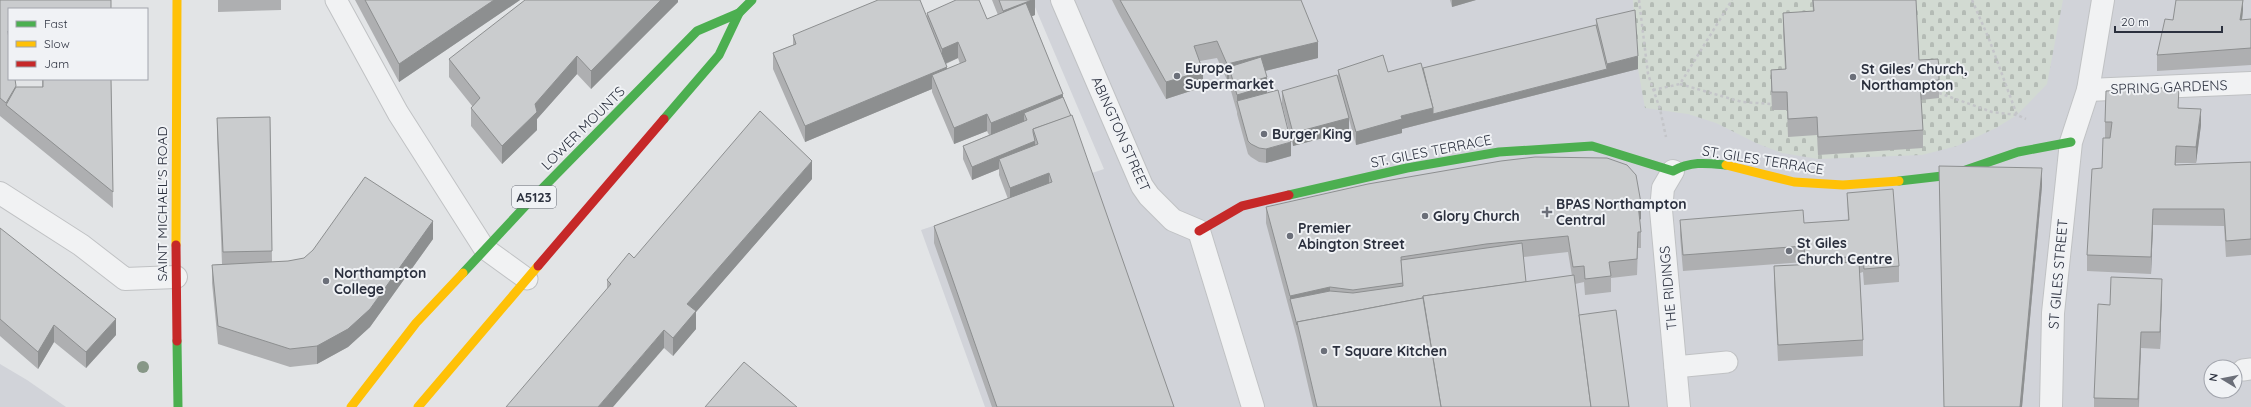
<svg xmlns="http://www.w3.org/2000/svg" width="2251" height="407" font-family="Quicksand,sans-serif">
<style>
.built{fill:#d1d3d9;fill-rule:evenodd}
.cemetery{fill:url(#cemetery-stones)}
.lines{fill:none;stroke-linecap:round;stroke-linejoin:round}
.lane-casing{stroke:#c0c2c4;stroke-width:23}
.street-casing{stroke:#c0c2c4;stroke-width:24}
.path{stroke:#c4c5c9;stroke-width:2.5;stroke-dasharray:3 3;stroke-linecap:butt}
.lane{stroke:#f1f2f3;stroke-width:21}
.street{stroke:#f1f2f3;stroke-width:22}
.fast{stroke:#4caf50;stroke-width:9}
.slow{stroke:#ffc107;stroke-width:9}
.jam{stroke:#c62828;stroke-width:9}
.tree{fill:#879787}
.wall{fill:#aeafb1;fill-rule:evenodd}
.shaded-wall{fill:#8d8f90}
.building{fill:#caccce;stroke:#8d8f90}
.poi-dot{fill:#6b6f79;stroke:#f0f2f5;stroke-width:1.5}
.labels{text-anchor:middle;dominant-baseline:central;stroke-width:4;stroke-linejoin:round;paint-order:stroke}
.shield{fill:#f0f2f5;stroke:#666a75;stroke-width:1}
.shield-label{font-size:13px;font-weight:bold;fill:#2b303e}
.poi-label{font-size:14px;font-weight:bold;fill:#2b303e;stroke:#f0f2f5;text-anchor:start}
.street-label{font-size:14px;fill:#2b303e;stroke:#f0f2f5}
</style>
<defs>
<pattern id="cemetery-stones" width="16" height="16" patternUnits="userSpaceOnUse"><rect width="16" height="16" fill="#d2dad2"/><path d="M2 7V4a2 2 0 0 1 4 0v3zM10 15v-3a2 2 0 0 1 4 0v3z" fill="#b4bbb5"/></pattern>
</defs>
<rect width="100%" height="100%" fill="#e2e4e6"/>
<g class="built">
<path d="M1032 0H2251V407H985L921 230 1104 169ZM2211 367H2235V391H2211Z"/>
<path d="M0 364 27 380 66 407H0Z"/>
</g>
<path class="cemetery" d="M1633 0H2063L2047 84 2017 115 1996 128 1957 146 1922 155 1818 159 1782 153 1756 143 1716 123 1688 114 1645 108 1638 69Z"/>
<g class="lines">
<g class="lane-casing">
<g id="lane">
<path d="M336 0 398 113 484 248 527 279"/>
<path d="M1675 367 1727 362"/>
<path d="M2243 370 2251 369"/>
</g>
</g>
<g class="street-casing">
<g id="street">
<path d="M1062 0 1142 186 1149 196 1173 220 1199 231 1253 407"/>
<path d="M2088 90 2251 83"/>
<path d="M1673 171 1663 188 1661 210 1679 407"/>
<path d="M0 193 81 245 125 279 176 277"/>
<path d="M2051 407 2053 313 2071 142 2088 90 2103 0"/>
</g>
</g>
<g class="path">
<path d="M1639 0 1648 74 1660 109 1666 137"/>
<path d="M1972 0 1989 39 2017 115 2026 119"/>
<path d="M1680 84 1742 102 1772 104"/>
<path d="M1653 90 1680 84 1732 0"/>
<path d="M1939 93 1992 112 2017 115"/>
</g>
<use href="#lane" class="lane"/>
<use href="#street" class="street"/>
<g class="fast">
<path d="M664 119 719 55 739 13 752 0"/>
<path d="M1899 181 1951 175 2018 152 2071 142"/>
<path d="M1289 195 1407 168 1499 152 1592 146 1673 171C1691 161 1706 163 1726 165"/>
<path d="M463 273 530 201 697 31 739 13"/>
<path d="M177 341 178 407"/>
</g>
<g class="slow">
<path d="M1726 165 1794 182 1843 185 1899 181"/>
<path d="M176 245 177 0"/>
<path d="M351 407 416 323 463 273"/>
<path d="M418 407 538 266"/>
</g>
<g class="jam">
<path d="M1199 231 1242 206 1289 195"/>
<path d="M176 245 177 341"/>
<path d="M538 266 664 119"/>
</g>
</g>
<circle class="tree" cx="143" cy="367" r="6"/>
<g class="wall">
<path d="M0 0 9 9V79L16 87H42V79H111L113 208 0 116Z"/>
<path d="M218 0H281V10L218 12Z"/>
<path d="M355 0H520L399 82Z"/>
<path d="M678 0V2L591 89 577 74 537 119V130L502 164 471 126V108L473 107 449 77V59Z"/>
<path d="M992 0H1035V15L1032 16 1063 97 1174 407H992L934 243V226L1008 199 999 175V169L972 180 963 159V146L989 135 987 131 954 144 932 92V89L805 142 773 69V53L793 45V35L927 18V13L987 19 998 15ZM958 58 960 64 947 69 946 64Z"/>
<path d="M1112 0H1301L1318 58 1265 71 1267 93 1291 156 1266 163 1259 162 1251 157 1248 154 1237 114V112L1229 84V80H1227L1217 58 1200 61 1203 87 1166 99 1119 14Z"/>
<path d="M1450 0H1476L1452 7Z"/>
<path d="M1812 0H1916L1919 60 1939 80V98L1921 100 1923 130V148L1818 155 1817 135 1788 137 1787 110H1772L1771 88V70L1785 69 1783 31V13L1813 11Z"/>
<path d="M2243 0V10L2242 20 2251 19V65L2157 71V55L2173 20Z"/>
<path d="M1596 19 1638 69 1402 129V133L1356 145 1349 119V131L1293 146 1282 104V91L1338 79V70L1388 72 1423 68 1596 25Z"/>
<path d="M2179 108 2201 125 2196 163H2176V165L2251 162V255L2226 257 2224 226 2153 225 2151 274 2087 271V255L2102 168 2105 138V122Z"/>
<path d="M270 117 272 262 288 261 433 239 370 327 348 347 317 364 290 367 218 344 212 283V265L222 264 217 134V118Z"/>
<path d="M1939 166 2042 186 2022 407H1944Z"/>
<path d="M812 179 696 312V329L673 356 664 348 607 290V280L634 258Z"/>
<path d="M1847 193 1899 266V282L1864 285 1863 272 1860 273 1863 340V356L1778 361 1774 283V266L1804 265V262L1683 271 1680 236V220L1804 223 1848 220Z"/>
<path d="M1266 207 1641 219 1640 220 1641 232V248H1638L1637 275 1611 278V292L1585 295 1584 282 1575 284 1579 315 1629 407H1313L1297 338 1266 223ZM1568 252 1572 276 1526 282 1523 257Z"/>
<path d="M0 228 116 335 86 368 54 342 38 369 0 336Z"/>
<path d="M2162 295 2160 349 2141 348 2139 407H2094V398L2110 305Z"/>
</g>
<g class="shaded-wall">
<path d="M494 0H520L399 82V64Z"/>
<path d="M661 0H678V2L591 89V71Z"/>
<path d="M1032 0H1035V15L1003 28V11Z"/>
<path d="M1452 0H1476L1452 7Z"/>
<path d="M2243 0V10L2240 36V20Z"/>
<path d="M958 42V58L942 65V49Z"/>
<path d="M1318 42V58L1232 79 1229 67V80H1227V64Z"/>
<path d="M577 56V74L537 119V130L502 164V146L535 104Z"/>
<path d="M1638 56V69L1433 121V114L1607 69V64Z"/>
<path d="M947 67V83L932 75V89L805 142V126Z"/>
<path d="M1203 71V87L1166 99V82Z"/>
<path d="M1267 77V94L1237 101V112V95L1254 81Z"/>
<path d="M1063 94V110L1024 113V126L991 139V123Z"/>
<path d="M1433 108V121L1402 129V133L1356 145V132L1401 116Z"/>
<path d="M2201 109V125L2196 163V147Z"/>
<path d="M987 114V131L954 144V128Z"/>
<path d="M1349 118V131L1293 146V133Z"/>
<path d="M1035 141V154L999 159V169L972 180V167Z"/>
<path d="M1291 142V156L1266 163V149Z"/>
<path d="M812 161V179L696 312V329L673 356V338L687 304Z"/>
<path d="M2042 168V186L2022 407H2020Z"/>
<path d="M1049 173V190L1010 204V188Z"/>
<path d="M1641 203V219L1638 220V204Z"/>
<path d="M2153 209V225L2151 274V257Z"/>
<path d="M433 221V239L370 327 348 347 317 364V346Z"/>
<path d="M2162 279V295L2160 349V332Z"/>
<path d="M1330 287V304L1290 299V313V296Z"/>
<path d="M116 319V335L86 368V352Z"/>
<path d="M54 325V342L38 369V352Z"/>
<path d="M664 330V348L613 407H598Z"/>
<path d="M2141 332V348L2138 407V399Z"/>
</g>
<g class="building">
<path d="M0 0H111V9H9V31H8L9 40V79H15L16 86 6 103 0 98Z"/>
<path d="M365 0H494L399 64Z"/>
<path d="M525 0H661L591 71 577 56 535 104 537 112 502 146 471 108 480 98 449 59Z"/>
<path d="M878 0H920L947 67 805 126 773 53 796 44 793 35Z"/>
<path d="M956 0H979L987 19 1026 3 1063 94 991 123 987 114 954 128 932 75 966 61 958 42 942 49 927 13Z"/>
<path d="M999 0H1032L1003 11Z"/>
<path d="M1120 0H1301L1318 42 1227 64 1217 41 1194 46 1203 71 1166 82Z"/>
<path d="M1813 0H1916L1919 60 1938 59 1939 66V80L1920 82 1923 130 1818 137 1817 117 1788 119 1787 92H1772L1771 70 1786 69 1783 13 1814 11Z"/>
<path d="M2176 0H2243L2240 20 2251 19V48L2157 55 2165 19 2173 20Z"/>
<path d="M1635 10 1638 56 1607 64 1596 19Z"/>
<path d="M1596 25 1607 69 1433 114V108L1423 68Z"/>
<path d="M1383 55 1388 72 1421 63 1433 108 1401 116 1402 119 1356 132 1338 70Z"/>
<path d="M1261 57 1267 77 1254 81 1257 89 1237 95 1229 67Z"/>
<path d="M1337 75 1349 118 1293 133 1282 91Z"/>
<path d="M43 79H111L113 192 6 105 16 87H43Z"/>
<path d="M2179 87 2178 108 2201 109 2196 147 2176 146 2175 165 2251 162V239L2226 241 2224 209H2153L2151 257 2087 255 2092 169 2102 168 2103 138H2110L2112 122H2105L2106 91Z"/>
<path d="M1278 90 1291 142 1266 149 1259 148 1251 144 1248 141 1237 101Z"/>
<path d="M1063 97 1071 116 1033 129V132L1035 141 972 167 963 146 1027 120 1024 113Z"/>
<path d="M760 111 812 161 687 304 696 311 673 338 664 330 598 407H506L611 284 607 280 629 253 634 258Z"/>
<path d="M1072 115 1174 407H997L934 226 1052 182 1049 173 1010 188 999 159 1038 144 1033 129Z"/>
<path d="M270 117 272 251 223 252 217 118Z"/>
<path d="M1535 157 1607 158 1627 165 1636 175 1641 203 1638 204 1641 232H1638L1637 259 1609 262 1611 276 1585 279 1584 266 1573 267 1568 236 1486 244 1401 257 1403 283 1353 290 1330 287 1290 296 1266 207 1368 184 1501 161Z"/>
<path d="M1939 166 2042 168 2020 407H1944Z"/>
<path d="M365 177 433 221 370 309 348 329 317 346 290 349 218 326 212 265 288 261 304 258 313 250Z"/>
<path d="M1893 189 1899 266 1864 269 1863 256 1805 260 1804 246 1683 255 1680 220 1803 210 1804 223 1849 220 1847 193Z"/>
<path d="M0 228 116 319 86 352 54 325 38 352 0 319Z"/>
<path d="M1522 243 1526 282 1423 296V298L1297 322V325L1290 299 1330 291 1353 293 1403 286 1401 260Z"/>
<path d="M1859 262 1863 340 1778 345 1774 266Z"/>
<path d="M1574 275 1591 407H1441L1423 296Z"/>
<path d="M2111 277 2162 279 2160 332H2141L2138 399 2094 398 2098 304 2110 305Z"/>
<path d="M1423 298 1441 407H1317L1297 322Z"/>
<path d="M1616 310 1629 407H1591L1579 315Z"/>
<path d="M744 362 797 407H705Z"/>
</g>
<g class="poi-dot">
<circle cx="1177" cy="76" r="4"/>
<circle cx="1853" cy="77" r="4"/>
<circle cx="1264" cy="134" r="4"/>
<path d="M1545 206h4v4h4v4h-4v4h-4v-4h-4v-4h4z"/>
<circle cx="1425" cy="216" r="4"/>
<circle cx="1290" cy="236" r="4"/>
<circle cx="1789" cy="251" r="4"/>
<circle cx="326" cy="281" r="4"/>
<circle cx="1324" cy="351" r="4"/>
</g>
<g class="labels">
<rect class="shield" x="512" y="186" width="44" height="22" rx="3"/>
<g class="shield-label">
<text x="534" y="197">A5123</text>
</g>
<g class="poi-label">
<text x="1185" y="68">Europe<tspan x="1185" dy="16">Supermarket</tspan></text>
<text x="1861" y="69">St Giles' Church,<tspan x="1861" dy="16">Northampton</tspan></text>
<text x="1272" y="134">Burger King</text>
<text x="1556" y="204">BPAS Northampton<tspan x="1556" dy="16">Central</tspan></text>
<text x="1433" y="216">Glory Church</text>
<text x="1298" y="228">Premier<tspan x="1298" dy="16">Abington Street</tspan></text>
<text x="1797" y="243">St Giles<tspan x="1797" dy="16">Church Centre</tspan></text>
<text x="334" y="273">Northampton<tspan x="334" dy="16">College</tspan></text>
<text x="1332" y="351">T Square Kitchen</text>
</g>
<g class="street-label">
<text transform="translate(2169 87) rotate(-2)">SPRING GARDENS</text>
<text transform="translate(583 128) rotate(-45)">LOWER MOUNTS</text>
<text transform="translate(1121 134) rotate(66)">ABINGTON STREET</text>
<text transform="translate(1431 151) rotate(-11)">ST. GILES TERRACE</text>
<text transform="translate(1763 160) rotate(9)">ST. GILES TERRACE</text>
<text transform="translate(162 204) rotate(-90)">SAINT MICHAEL'S ROAD</text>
<text transform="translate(2058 274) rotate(-85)">ST GILES STREET</text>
<text transform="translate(1668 288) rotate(-95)">THE RIDINGS</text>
</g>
</g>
<rect x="8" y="8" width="140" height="72" fill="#f0f2f5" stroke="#a1a4ac"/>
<rect x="16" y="21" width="20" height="6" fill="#4caf50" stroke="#a1a4ac"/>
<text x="44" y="28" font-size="12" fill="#2b303e">Fast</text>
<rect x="16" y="41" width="20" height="6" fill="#ffc107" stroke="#a1a4ac"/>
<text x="44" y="48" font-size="12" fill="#2b303e">Slow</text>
<rect x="16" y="61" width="20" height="6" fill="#c62828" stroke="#a1a4ac"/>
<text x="44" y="68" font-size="12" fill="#2b303e">Jam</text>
<g transform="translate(2223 379) rotate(280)"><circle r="19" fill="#f0f2f5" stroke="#a1a4ac"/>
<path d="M0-3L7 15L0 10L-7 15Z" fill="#6b6f79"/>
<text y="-6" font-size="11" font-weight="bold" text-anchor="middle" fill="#2b303e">N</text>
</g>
<path d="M2115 26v6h107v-6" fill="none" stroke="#2b303e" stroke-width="2"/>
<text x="2121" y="26" font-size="12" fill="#2b303e" stroke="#f0f2f5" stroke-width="3" paint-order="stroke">20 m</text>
</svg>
